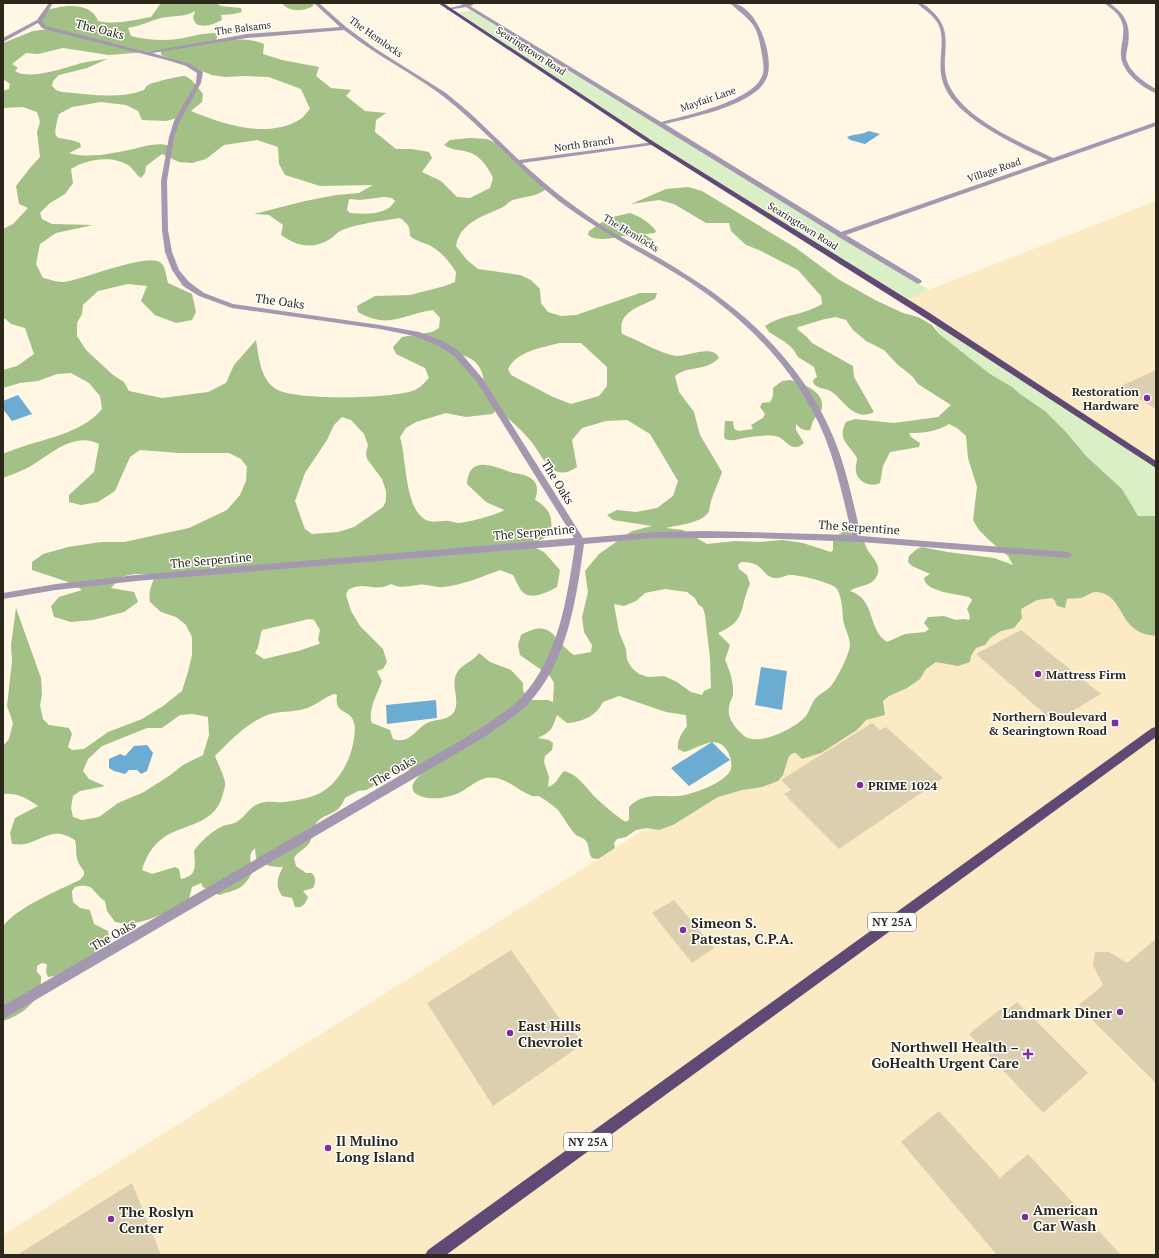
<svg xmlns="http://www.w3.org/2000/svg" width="1159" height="1258" font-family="'PT Serif',serif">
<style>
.built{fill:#fbeac3}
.green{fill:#dbefc7}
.forest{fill:#a3c086;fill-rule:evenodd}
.water{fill:#6dacd2}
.building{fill:#dccfb0}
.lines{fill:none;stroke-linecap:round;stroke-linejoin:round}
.street{fill:#a498b1;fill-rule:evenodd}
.primary{fill:#604a75;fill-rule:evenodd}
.poi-dot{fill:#7e2d9c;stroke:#fff;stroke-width:1.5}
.labels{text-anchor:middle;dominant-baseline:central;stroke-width:3;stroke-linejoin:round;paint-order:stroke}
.far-street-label{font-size:10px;fill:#2c271b;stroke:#fff}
.shield{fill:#fff;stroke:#6b685f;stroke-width:1}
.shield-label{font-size:11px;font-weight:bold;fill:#2c271b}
.street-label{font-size:12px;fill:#2c271b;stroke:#fff}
.poi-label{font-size:12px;font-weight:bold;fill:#2c271b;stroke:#fff;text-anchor:end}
.near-poi-label{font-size:14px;font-weight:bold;fill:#2c271b;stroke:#fff;text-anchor:start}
</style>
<rect width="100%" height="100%" fill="#fff6e4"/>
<g class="built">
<path d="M1156 201V465L903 300Z"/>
<path d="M1084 570 1156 629V1255H3V1235L647 828 659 830 673 825Z"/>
</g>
<g class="green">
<path d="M473 10 929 290 905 300 655 143 456 13Z"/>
<path d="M932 318 1156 465V629L939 334Z"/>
</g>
<g class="forest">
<path d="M161 3H216L221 6 241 8 242 12 234 14 221 15 222 20C214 24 205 28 196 24L193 18 195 11C183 18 173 15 161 18 150 21 140 26 128 28L131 36C146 40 163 41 178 39 190 37 202 33 215 33L218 36 215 41C232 40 248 37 264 44L263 54 282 60 319 67 316 76 331 88 351 90 346 96 365 111 386 113 376 120 375 132 396 149H412L429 152 432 158 422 172 441 181 457 197 470 198 490 188 493 178C488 167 480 155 468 152 457 149 454 151 444 145L450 140 470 138 487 139 500 145 547 188C538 197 525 196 513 200 509 201 507 205 503 207 484 216 460 222 456 246L467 260 478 269 520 275 531 280 540 289 541 303 548 312 561 316 576 315 640 293H657L655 299C639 307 617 312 622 334 636 339 665 356 678 356 688 356 713 344 719 358 705 372 688 365 675 376L679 392 694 412 700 435 722 472C719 482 714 491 711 501 710 504 710 508 709 511 704 523 677 525 666 528L683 530 707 544 735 541 760 542 783 540 803 543 831 552 833 550V541L844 530 850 528C853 530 858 532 861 535 864 539 865 545 867 549 873 559 884 567 875 579 870 586 857 586 850 591 876 599 867 629 887 642L905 634 925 632 929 629 924 623 928 617 944 616 956 620 964 619 969 620 970 616 967 609 972 600 969 597C957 594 925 592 924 578L930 574 912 566 908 562 909 556 917 549 922 547 947 552 994 558 1013 565 1008 556 990 541 979 530 973 520 977 487 968 458 966 436 957 428 949 424C936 432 924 433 909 433L911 437 920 443 919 447 890 452 883 466 880 483C871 488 858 482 856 472 855 467 857 462 857 458 848 443 837 440 846 422L855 419 894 423 938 417 951 405 918 384 912 376 897 364 884 350 866 341 853 330 846 320 836 317 825 319 798 327 797 329 807 337 812 343 853 366 854 377 874 412C855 422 845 402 832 392 826 387 814 390 813 380L817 377 814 367 798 357 793 349 785 342 769 332 765 326C783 314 805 315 822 304L821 296 798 270 759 250 746 245 731 231 729 223H706L674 204 659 200 631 204 666 189 688 187 702 191 796 248 838 279 875 300 903 313 918 317 932 325 939 334 990 374 1012 387 1020 394 1045 411 1065 431 1087 457 1122 489 1138 516H1156V636C1149 635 1141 634 1135 629 1120 619 1119 593 1096 592 1089 592 1086 598 1079 598 1074 599 1071 598 1067 599L1065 608 1057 606 1055 601 1052 598 1037 600 1021 609 1022 618 1014 628 1001 631 990 638 985 645 976 648 971 656 970 662 958 666 936 662 926 669 920 679 907 688 889 696 883 701 885 715 866 720 857 730 821 753 802 759 796 753H793L789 756 783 775 778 781 762 787 742 790 718 797 673 825 659 830 647 828 636 830 626 837 617 839 614 843 615 848 598 859 592 858C588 853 590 847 586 841 584 838 579 837 576 835 569 828 564 818 558 810 555 807 542 797 538 796 535 796 533 797 530 795 514 788 501 773 483 779 474 782 467 789 459 793 447 798 429 801 418 795 403 787 422 774 428 767L386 773 372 787 366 790 358 791 345 798C337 817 328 811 317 822 311 828 313 835 310 842 306 849 298 851 294 858L296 866 306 873H312C316 878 316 882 313 888L303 891 308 897C305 904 303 908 295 907L292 898 282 896C275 886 277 878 283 867 271 867 265 866 256 858L255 848C247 855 251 862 253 871 243 890 238 889 219 895L203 887 201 883 192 887 189 899C167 912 141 928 115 922L107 911 105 901C92 893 95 882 75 887L72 891 73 902 80 908 90 910 94 924 108 931 109 939 106 945C92 955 66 976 48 977L46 972 47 964 42 963 37 966V972L41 976C42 1000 24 1014 3 1021V927C13 909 61 889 80 880L84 875V871C73 857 78 854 75 840 53 826 45 839 25 844 21 845 16 844 12 844L10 833 15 818 38 806C26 798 18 793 3 794V746L9 739 13 723 7 706 12 661 11 645 16 608 41 678 42 695 40 705 43 719 49 725 69 728 72 734 68 747 72 750 84 749 108 732 142 719 163 706 182 691 188 672 192 655V637L186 625 176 617 161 612 150 602C148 591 152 584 156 574H134L121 577 111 588 134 592 138 602 124 612 93 620 71 622 54 617 51 606 59 597 82 590 68 582 32 570V562L43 554 68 547 101 542H124L189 528 227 510 240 495 246 481 247 467 241 459 229 453H179L140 450 130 457 115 491 98 502 81 505 69 502V495L94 472 99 444C74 432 54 452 34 464 25 470 13 474 3 478V454C33 440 81 436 102 409L100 396 89 383 71 373 57 374 38 381 20 383 3 388V370L17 366 34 354 25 328 11 324 3 317V229L13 224 28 208 19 204 16 186 30 168 40 157 37 132 40 122 37 112 23 107 3 108V91L9 89 10 84 3 79V43L33 31 48 29 41 24 45 11C61 5 91 1 98 21 115 25 134 20 151 17ZM63 48 109 55 158 51 161 52V55L212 75 225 77 244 76 269 77 301 89 310 109C307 112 303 118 299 120 267 139 222 124 191 111L202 102 203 94C198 88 193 79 185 76 182 75 150 83 148 85 146 86 145 89 144 90 117 100 90 94 62 92L56 90 52 86 53 81 59 75 87 68 107 59C99 60 90 61 82 63 67 67 28 81 15 71L18 68 12 64 26 53 38 54ZM101 102 126 105 138 111 142 120 166 121 177 118 170 146C158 142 146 146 134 149 113 153 89 159 69 153L81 147 80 143C58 134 50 147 59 114L72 107ZM257 140 278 147 279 164 285 175 320 186 373 185 359 193 336 195 305 201 254 214 269 215 283 225 281 235C297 246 312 250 330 239 334 237 337 232 342 230 361 223 381 221 400 218 408 224 410 226 410 236 416 241 422 242 429 245 442 252 448 260 456 272L455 282 445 286 410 295 375 296 357 306 358 312C390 330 402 314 433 310L440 318 439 328 432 332 402 337 393 347 396 354 425 368 429 378C425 382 420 388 415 390 394 399 294 401 276 389 260 379 259 357 256 340L234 365 226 383 208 392 162 398 129 391 124 382 113 375 86 350 77 336V323L82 314 83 305 98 291 128 284 147 286 141 301 155 315 176 323 192 320 196 312 192 294 168 283C166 276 166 268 161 263 149 251 81 281 62 282 56 282 49 279 43 278L36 264 40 244 56 233 93 225 52 224 42 219 40 213 50 203 65 194 73 183 71 169C86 159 112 155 128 165 133 168 136 175 141 178L145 173 146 166 162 154 179 162 192 163 206 159 224 145ZM384 197 392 198 395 201C387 216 363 214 350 213L347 210 349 199 360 200ZM559 343H581L607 367V386L599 396 571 404 553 397 511 375 508 369C517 351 541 348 559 343ZM458 354C478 359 483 368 485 388ZM498 409C508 419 520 428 529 439 543 454 550 485 577 467L572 440 582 428 606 421 627 420 650 434 678 481 673 496 657 508 636 512 617 510 607 515 613 520 652 526 632 531 599 554 585 571 588 592 582 617 584 632 592 645 591 652 574 655C553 641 553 617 521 635L518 645 520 655 550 676 554 683 553 702 548 700H531L523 691V683L511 670 490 662 479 653C474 661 464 663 458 671 449 684 461 699 454 712 449 720 438 719 429 722 416 728 410 745 393 739L390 730 372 723C367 711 378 693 382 681L377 671 383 669 387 662 383 649 360 626 351 611 346 595 348 590C365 580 373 593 391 584 401 589 408 586 418 585 426 583 435 588 443 587 463 585 481 577 500 570L513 575C516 580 518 586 521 590 529 602 548 592 557 587L560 570 544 552 530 545 550 535C554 519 550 508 535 500 537 493 539 486 533 480 527 474 517 474 510 472 493 466 469 455 467 484L486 502 504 510C497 515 466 523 457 523 454 522 451 521 448 521 442 520 436 523 429 521 404 514 407 458 400 437L406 428 416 422 446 413 466 417 492 414ZM342 417 351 420 364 434 368 445 366 453 367 459 382 479 386 491V501L383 507 354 527 338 532 312 534 305 529 295 501 305 473 327 440 334 425ZM741 562C765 561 761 577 775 578 779 579 784 576 789 575 797 574 829 582 835 587 841 591 843 611 843 619 844 628 850 636 850 645 850 653 837 679 831 686 828 690 821 693 817 697 811 702 810 712 805 717 794 729 756 748 743 735 735 728 727 718 729 707 729 703 732 699 733 695 734 683 730 671 725 660L730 645 718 633C747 621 739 608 750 584L747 575 739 569 738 565ZM665 589 687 592 695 598 698 604 703 608 705 615 710 658 711 688 704 691 702 695 691 692 677 682 664 676 648 677 639 674 632 668 627 660 626 649 619 632 614 604 624 606 636 601 645 593ZM309 619 314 620 320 630 318 640 320 643 319 644 298 651 264 659 255 653C260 646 259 638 262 630ZM334 694 337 695C334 716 351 708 354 723 356 729 354 738 353 744 350 760 339 781 325 790 314 798 298 800 285 802 276 803 269 800 261 803 250 806 247 815 238 821 233 825 226 824 221 827 211 832 200 842 194 851 195 865 198 876 181 879L179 869 175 867 152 874 142 870C146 855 156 840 171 833 191 824 215 821 222 797 223 792 226 787 225 782 223 773 218 764 215 756 231 740 250 719 274 713 284 711 294 712 304 709 315 706 323 698 334 694ZM619 696 666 712 686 715 687 726C682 733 677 739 678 749L684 752C700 748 718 731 729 754 731 759 732 764 731 769 726 783 691 795 678 796 660 797 643 792 629 807V820L626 822C617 817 601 803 594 796 585 786 577 774 564 771 558 777 557 784 548 787L549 777 544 762 545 756 552 750 553 743 549 740 538 738C552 731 552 729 557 715L567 723C583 722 596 716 603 702ZM193 714 208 717 209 735 203 755 183 765 169 776 144 792 118 803 99 817 82 820 73 817 71 808 73 796 80 791 105 786 89 779 83 771 88 759 102 746 147 728H162L180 715Z"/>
<path d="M282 3H313V6C304 12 288 12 282 3Z"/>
<path d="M630 213C641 217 649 222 656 231L655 233 644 234 653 240V243C646 245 640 242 634 238L633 235C619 235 600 244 588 235L589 231 608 218Z"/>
<path d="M790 380C803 383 828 393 821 411 819 414 816 416 815 418 812 421 812 426 810 430 803 431 801 429 796 424V430L804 443C790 455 786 437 775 436 765 435 753 436 744 438 736 439 733 442 725 439L724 436 725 421H733L734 429 739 431 753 429 751 425 763 418 765 414 760 407 762 403 770 402 773 396V388L782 381Z"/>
</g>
<g class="water">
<path d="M869 131 880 134 865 144 850 140 847 137C854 134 861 135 869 131Z"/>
<path d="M18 395 32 414 12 421 3 409V401Z"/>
<path d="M761 667 787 671 782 710 755 705Z"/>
<path d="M436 700 437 718 387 724 386 705Z"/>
<path d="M712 742 730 760 689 786 671 768Z"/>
<path d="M147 745 153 753 147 771 141 774 137 770H129L125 774 114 771 109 768V759L120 754 125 756 134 746Z"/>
</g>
<g class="building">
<path d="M1156 370V409L1119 387Z"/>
<path d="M1021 630 1101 694 1054 722 976 654Z"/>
<path d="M872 723 880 730 886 727 943 778 839 849 784 794 791 790 781 780Z"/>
<path d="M674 900 714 948 692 963 652 913Z"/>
<path d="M1156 939V1083L1085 1013 1079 1005 1103 985 1093 965 1095 952H1109L1127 963Z"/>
<path d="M511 950 562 1022 566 1020 583 1044 493 1106 427 1003Z"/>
<path d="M1017 1002 1088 1073 1043 1113 969 1034 1003 1007 1006 1011Z"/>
<path d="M939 1111 1000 1178 1028 1154 1121 1255H997L901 1142Z"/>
<path d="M132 1183 161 1255H17Z"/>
</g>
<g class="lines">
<g class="street">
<path d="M49 3H53L42 21 46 26 147 52 247 34 340 27 314 3H319L346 27 376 49 446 93 470 113 519 160 654 142 655 143 652 145 522 163C550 189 579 211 611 231 635 245 659 257 682 272 746 311 802 364 832 434 846 466 853 502 861 536L1068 552 1073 555 1068 558 861 542 758 538H654L584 544C576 600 568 662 527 705 514 718 497 727 483 738L3 1019V1006L475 732C490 721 507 712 520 699 559 658 567 598 575 545L136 581 56 590 3 599V593L56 584 136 575 574 538 477 382 454 356 439 346 414 336 380 329 232 308 199 296 183 286 172 270 165 252 162 230 161 181 169 137 174 121 196 83 197 73 186 66 167 60 47 30 42 28 38 23 3 42V38L37 20ZM344 30C379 58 420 76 454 105 493 138 526 177 567 207 606 235 648 256 688 281 746 319 797 370 824 435 837 467 844 502 852 535L706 531 654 532 583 538 483 379 460 352 445 342 419 332 380 325 233 304 204 293 189 282 179 270 172 252 168 230 167 181 174 137 180 121 201 83 203 72 190 64 152 53 247 38Z"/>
<path d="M461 3H473V5L470 6 661 122C685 116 753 101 762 76 765 70 763 62 762 55 757 22 753 24 730 3 756 3 773 52 768 74 767 79 763 85 759 89 736 109 693 117 665 124L841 232 1048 160C1016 145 950 116 942 79 937 60 947 38 937 22 932 14 923 9 917 3 923 3 927 6 932 11 957 34 938 57 948 83 963 119 1020 142 1053 158L1156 122V126L846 235 921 280 922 282 918 284 837 236 836 235 466 7 448 10 446 9 462 5Z"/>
<path d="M1104 3H1109C1126 14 1131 26 1128 45 1127 50 1126 54 1126 58 1129 72 1144 82 1156 89V93C1142 88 1122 72 1121 56 1120 44 1127 32 1121 20 1118 12 1110 8 1104 3Z"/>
</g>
<g class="primary">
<path d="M438 3H443L654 142 925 310 1156 461V468L919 314 650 144Z"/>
<path d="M1156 727V737L446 1255H425L428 1250 1152 728Z"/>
</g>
</g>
<g class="poi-dot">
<circle cx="1147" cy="398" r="4"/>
<circle cx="1038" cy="674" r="4"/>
<rect x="1111" y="719" width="8" height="8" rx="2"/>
<circle cx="860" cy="785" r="4"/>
<circle cx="683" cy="930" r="4"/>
<circle cx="1120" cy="1012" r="4"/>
<circle cx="510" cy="1033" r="4"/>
<path d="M1026 1048h4v4h4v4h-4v4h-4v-4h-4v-4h4z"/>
<circle cx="328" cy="1148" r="4"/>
<circle cx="1025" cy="1217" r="4"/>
<circle cx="111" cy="1219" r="4"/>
</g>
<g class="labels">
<g class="far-street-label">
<text transform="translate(243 28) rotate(-7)">The Balsams</text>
<text transform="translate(376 37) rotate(35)">The Hemlocks</text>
<text transform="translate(531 51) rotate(33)">Searingtown Road</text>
<text transform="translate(708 99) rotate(-19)">Mayfair Lane</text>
<text transform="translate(584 144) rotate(-8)">North Branch</text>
<text transform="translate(994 170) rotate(-19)">Village Road</text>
<text transform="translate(803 226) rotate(32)">Searingtown Road</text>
<text transform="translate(631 233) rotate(31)">The Hemlocks</text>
</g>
<g class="shield">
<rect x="868" y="913" width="48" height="18" rx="3"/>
<rect x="564" y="1133" width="48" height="18" rx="3"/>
</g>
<g class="shield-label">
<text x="892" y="922">NY 25A</text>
<text x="588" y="1142">NY 25A</text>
</g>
<g class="street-label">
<text transform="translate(100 29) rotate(14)">The Oaks</text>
<text transform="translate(280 301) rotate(8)">The Oaks</text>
<text transform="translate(558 482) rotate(58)">The Oaks</text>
<text transform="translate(859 527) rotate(4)">The Serpentine</text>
<text transform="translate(534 532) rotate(-5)">The Serpentine</text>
<text transform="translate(211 560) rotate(-5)">The Serpentine</text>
<text transform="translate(393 771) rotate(-30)">The Oaks</text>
<text transform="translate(113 935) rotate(-30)">The Oaks</text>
</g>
<g class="poi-label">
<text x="1139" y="391">Restoration<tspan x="1139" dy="14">Hardware</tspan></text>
<text x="1046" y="674" text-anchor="start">Mattress Firm</text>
<text x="1107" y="716">Northern Boulevard<tspan x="1107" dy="14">&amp; Searingtown Road</tspan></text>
<text x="868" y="785" text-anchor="start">PRIME 1024</text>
</g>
<g class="near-poi-label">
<text x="691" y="922">Simeon S.<tspan x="691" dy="16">Patestas, C.P.A.</tspan></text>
<text x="1112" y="1012" text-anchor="end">Landmark Diner</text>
<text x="518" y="1025">East Hills<tspan x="518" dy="16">Chevrolet</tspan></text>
<text x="1019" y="1046" text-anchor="end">Northwell Health –<tspan x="1019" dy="16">GoHealth Urgent Care</tspan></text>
<text x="336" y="1140">Il Mulino<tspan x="336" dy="16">Long Island</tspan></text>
<text x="1033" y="1209">American<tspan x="1033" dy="16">Car Wash</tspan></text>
<text x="119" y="1211">The Roslyn<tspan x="119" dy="16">Center</tspan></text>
</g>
</g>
<rect width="1159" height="1258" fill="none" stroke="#2c271b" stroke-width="8"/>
</svg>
